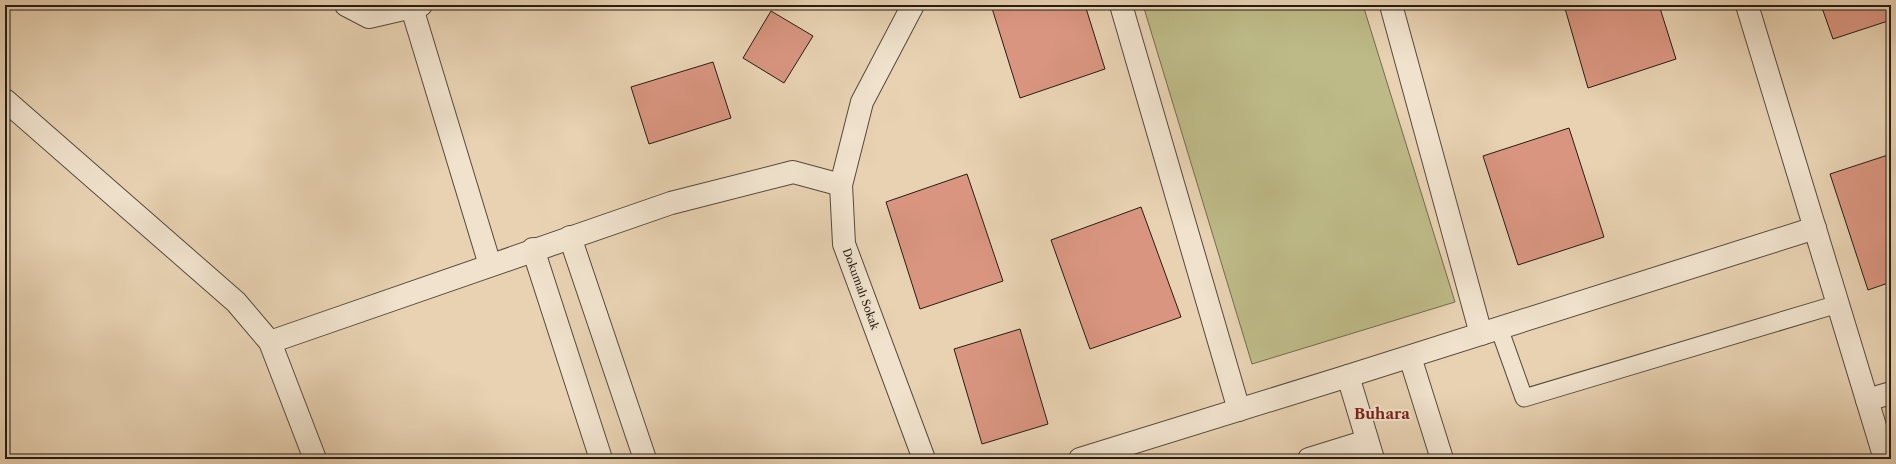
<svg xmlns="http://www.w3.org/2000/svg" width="1896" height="464" font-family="'Libre Caslon Text',serif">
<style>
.green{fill:#bdba87;stroke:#716c4e}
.building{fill:#d99580;stroke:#251d14}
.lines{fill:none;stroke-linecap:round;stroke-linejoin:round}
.service-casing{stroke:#564a3c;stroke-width:19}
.minor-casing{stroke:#564a3c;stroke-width:24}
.service{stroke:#f0e2cd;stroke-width:17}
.minor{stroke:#f0e2cd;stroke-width:22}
.labels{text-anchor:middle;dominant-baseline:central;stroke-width:4;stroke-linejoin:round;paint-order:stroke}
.street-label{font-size:11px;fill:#251d14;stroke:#f0e2cd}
.district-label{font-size:15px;font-weight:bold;fill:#7a1f14;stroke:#f0e2cd}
</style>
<rect width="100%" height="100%" fill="#e8d2b2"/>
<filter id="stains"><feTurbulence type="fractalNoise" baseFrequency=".005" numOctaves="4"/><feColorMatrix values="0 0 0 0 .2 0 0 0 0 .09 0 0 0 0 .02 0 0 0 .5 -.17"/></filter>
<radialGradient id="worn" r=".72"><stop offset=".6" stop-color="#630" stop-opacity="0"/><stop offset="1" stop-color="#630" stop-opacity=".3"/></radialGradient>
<path class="green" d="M1143 5H1363L1455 302 1252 364Z"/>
<g class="building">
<path d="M991 5H1085L1105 69 1020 98Z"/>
<path d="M1564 5H1659L1676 59 1588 88Z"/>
<path d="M1821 5H1891V20L1833 39Z"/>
<path d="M771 11 813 36 784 83 743 58Z"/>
<path d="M713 62 731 118 649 144 631 87Z"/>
<path d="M1569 128 1604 237 1518 265 1483 156Z"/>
<path d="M1891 154V282L1868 290 1830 174Z"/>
<path d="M967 174 1003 281 920 309 886 202Z"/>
<path d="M1141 207 1181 317 1090 349 1051 240Z"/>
<path d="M1020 329 1048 424 982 444 954 349Z"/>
</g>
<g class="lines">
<g class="service-casing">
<path id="service" d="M1499 328 1524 398 1838 304"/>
</g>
<g class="minor-casing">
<g id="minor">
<path d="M346 5 369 17 421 5"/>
<path d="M913 5 862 102 841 185 844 244 924 459"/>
<path d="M1121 5 1239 410"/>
<path d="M1391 5 1481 334"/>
<path d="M1747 5 1885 459"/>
<path d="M412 8 490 265"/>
<path d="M5 100 236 302 270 342 315 459"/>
<path d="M570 237 645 459"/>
<path d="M533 249 601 459"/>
<path d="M270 342 671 203 793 172 841 185"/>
<path d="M1410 357 1442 459"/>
<path d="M1348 376 1373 459"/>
<path d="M1867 400 1891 393"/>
<path d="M1080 459 1348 376 1815 228"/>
<path d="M1309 459 1367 441"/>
</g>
</g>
<use href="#service" class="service"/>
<use href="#minor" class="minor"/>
</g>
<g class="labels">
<g class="street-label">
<text transform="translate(861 289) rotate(70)">Dokumalı Sokak</text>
</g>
<g class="district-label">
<text x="1382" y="413">Buhara</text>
</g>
</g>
<rect width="1896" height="464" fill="none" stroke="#e8d2b2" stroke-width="20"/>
<rect x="6" y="6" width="1884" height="452" fill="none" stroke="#251d14" stroke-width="2"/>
<rect x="10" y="10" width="1876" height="444" fill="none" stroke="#251d14"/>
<rect width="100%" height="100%" filter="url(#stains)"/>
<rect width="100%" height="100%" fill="url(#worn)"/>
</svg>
